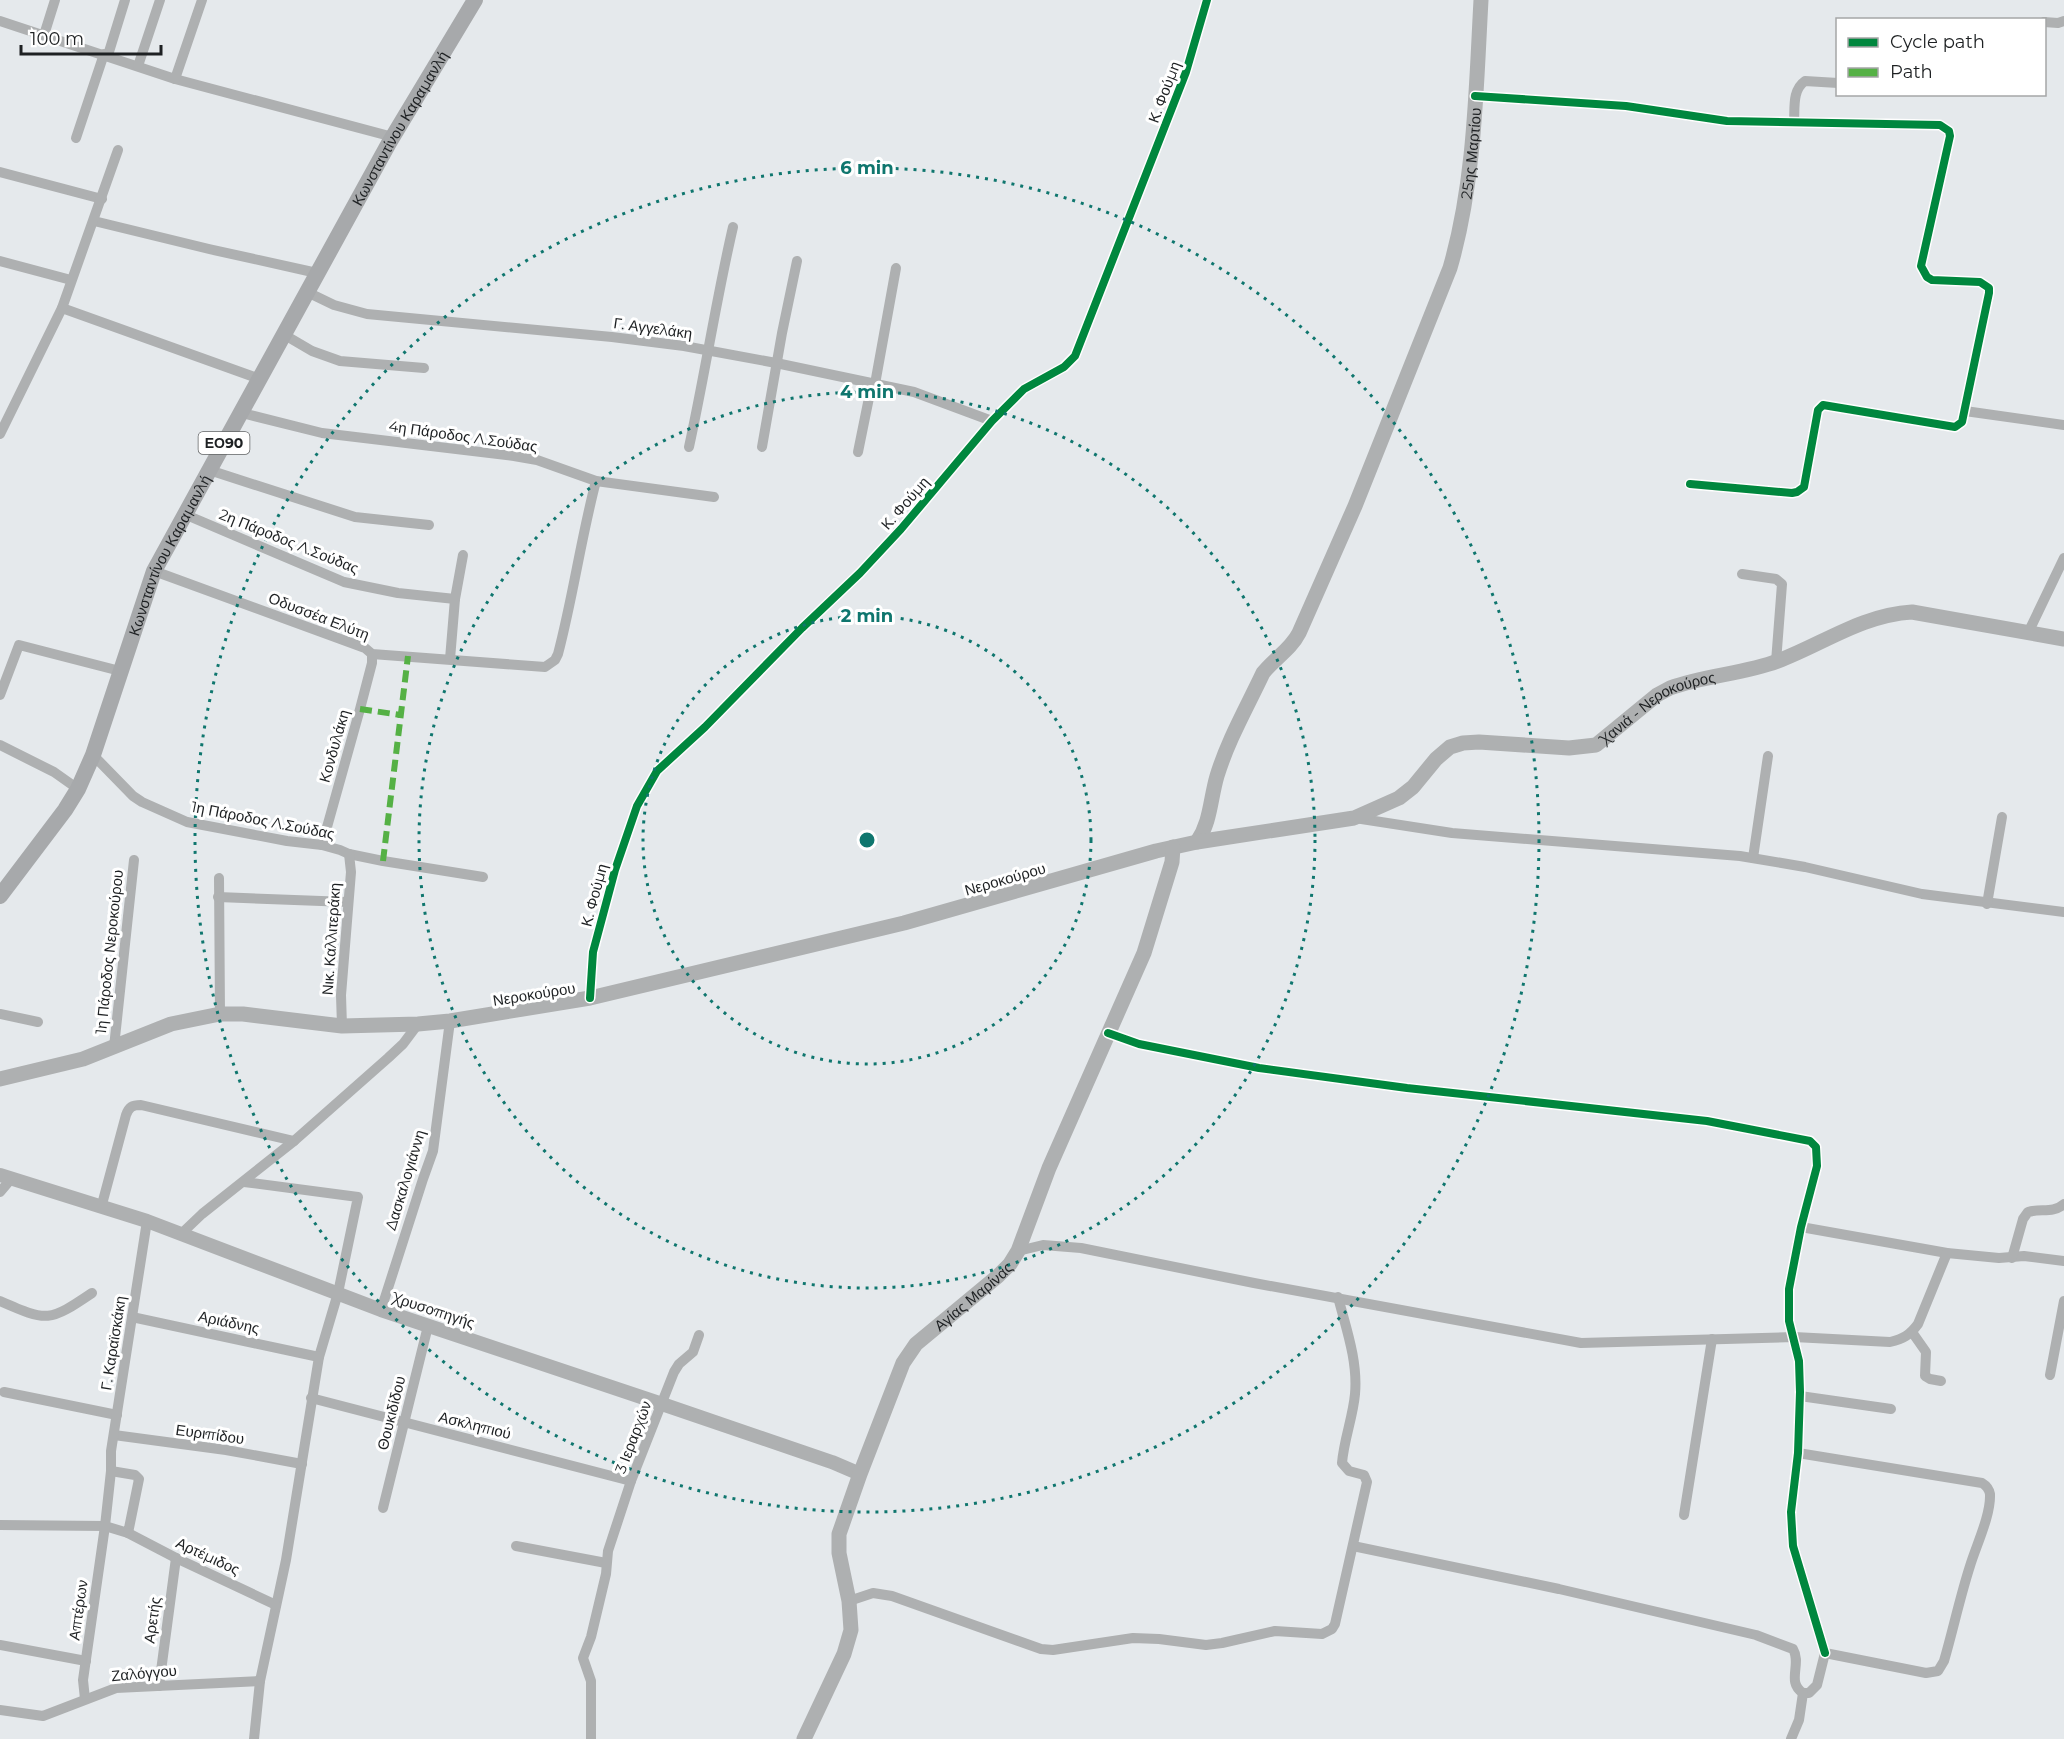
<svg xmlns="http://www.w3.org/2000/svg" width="2064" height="1739" font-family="Montserrat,sans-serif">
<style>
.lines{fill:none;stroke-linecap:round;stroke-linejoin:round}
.minor{stroke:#aeb0b1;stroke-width:10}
.tertiary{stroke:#aeb0b1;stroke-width:14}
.secondary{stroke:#aeb0b1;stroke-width:15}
.primary{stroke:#a7a9ab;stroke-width:16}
.quiet{stroke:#55b145;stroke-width:6;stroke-dasharray:12 6;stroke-linecap:butt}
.cycleway-casing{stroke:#fff;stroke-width:11}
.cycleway{stroke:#00873e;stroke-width:8}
.ring{fill:none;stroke:#0f766e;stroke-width:3;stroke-dasharray:3 6}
.labels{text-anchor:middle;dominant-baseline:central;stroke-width:6;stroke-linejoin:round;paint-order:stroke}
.shield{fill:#fff;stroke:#626465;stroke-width:1.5}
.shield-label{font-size:14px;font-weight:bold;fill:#1e2123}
.street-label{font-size:15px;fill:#1e2123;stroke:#fff}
.centre{fill:#0f766e;stroke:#fff;stroke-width:3}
.ring-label{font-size:18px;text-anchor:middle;font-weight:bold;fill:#0f766e;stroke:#fff;stroke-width:6;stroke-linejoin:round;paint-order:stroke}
</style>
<rect width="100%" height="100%" fill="#e5e9ec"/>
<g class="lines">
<g class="minor">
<path d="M0 21 175 79 393 137"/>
<path d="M2044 22 2058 23 2064 21"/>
<path d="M44 35 55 0"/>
<path d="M108 55 125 0"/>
<path d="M138 66 160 0"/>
<path d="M175 79 202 0"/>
<path d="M1475 96 1626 106 1727 121 1940 125 1949 131 1950 136 1921 266 1927 277 1932 280 1980 282 1989 288V293L1962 422 1955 427 1823 405 1818 410 1804 487 1797 492 1792 493 1690 484"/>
<path d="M1794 122C1795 108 1792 90 1805 81L1838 83"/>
<path d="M76 138 104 54"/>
<path d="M0 172 102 199"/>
<path d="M94 221 209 249 317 273"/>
<path d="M0 261 71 280"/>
<path d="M307 292 334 305 367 314 612 337 684 346 776 363 914 392 992 421"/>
<path d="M62 308 260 379"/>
<path d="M283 334 312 351 340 361 424 368"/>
<path d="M875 384 896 268"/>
<path d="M1965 411 2064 425"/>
<path d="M242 413 322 433 514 456 537 460 596 481 714 497"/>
<path d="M0 434 62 308 118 150"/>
<path d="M689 447C705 374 716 300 733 227"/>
<path d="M762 447 782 333 797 261"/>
<path d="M858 452 872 383"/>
<path d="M209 470 355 517 429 525"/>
<path d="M184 514 344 582 398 593 455 599"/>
<path d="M154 571 365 648 372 654 545 667 555 660 558 654C573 597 581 538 596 481"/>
<path d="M1742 574 1776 579 1782 584 1776 662"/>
<path d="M2028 633 2064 558"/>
<path d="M450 659 455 599 463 555"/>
<path d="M0 695 19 645 120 671"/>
<path d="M0 745 54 772 78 789"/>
<path d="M93 755 133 796 142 802 187 822 287 841 322 845 340 850 349 854 383 861 483 877"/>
<path d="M1355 818 1452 833 1740 856 1805 867 1922 894 2064 912"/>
<path d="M322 845 360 709 372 663V654"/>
<path d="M1753 858 1768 756"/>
<path d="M219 878 220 1014"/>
<path d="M218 897 348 902"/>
<path d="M1987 904 2002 817"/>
<path d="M590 998 593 952 615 870 637 806 657 771 705 727 802 628 860 573 901 529 992 421 1024 389 1064 367 1075 356 1186 72 1207 0"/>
<path d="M0 1014 38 1022"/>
<path d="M342 1026 341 995 351 872 349 854"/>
<path d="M1108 1033 1139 1044 1259 1068 1407 1088 1707 1121 1810 1141 1816 1147 1817 1166 1801 1227 1789 1289V1321L1799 1361 1800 1392 1798 1453 1791 1512 1793 1546 1825 1653"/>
<path d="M114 1047 134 860"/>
<path d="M244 1182 358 1197 338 1293 319 1357 286 1560 260 1681 254 1739"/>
<path d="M0 1192 11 1179"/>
<path d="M101 1208 126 1115C129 1107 132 1105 141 1105L294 1141"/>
<path d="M1801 1227 1947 1253 1999 1258 2024 1256 2064 1261"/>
<path d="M181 1234 202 1214 294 1141 388 1058 403 1044 418 1024"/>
<path d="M1018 1251 1043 1245 1081 1248 1254 1283 1581 1343 1794 1337 1890 1342C1903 1339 1910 1335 1918 1324L1947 1253"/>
<path d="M2012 1258 2023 1219 2028 1212C2042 1208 2052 1214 2064 1204"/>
<path d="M0 1301C48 1322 49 1322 92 1293"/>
<path d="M381 1310 423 1179 433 1151 450 1021"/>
<path d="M132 1317 319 1357"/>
<path d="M1912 1332 1926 1352 1925 1376 1930 1379 1941 1381"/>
<path d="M2050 1375 2064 1301"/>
<path d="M4 1392 117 1415"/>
<path d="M1800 1396 1891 1409"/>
<path d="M311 1398 631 1481"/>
<path d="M114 1435 226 1450 302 1464"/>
<path d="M383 1508 428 1326"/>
<path d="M1684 1515 1712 1339"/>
<path d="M0 1525 105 1526 128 1533 139 1479 135 1475 111 1471V1451L147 1221"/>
<path d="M128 1533 176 1558 276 1605"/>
<path d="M516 1546 606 1563"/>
<path d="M1353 1546 1559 1589 1756 1635 1793 1649C1802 1664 1786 1682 1803 1693H1809L1817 1685 1825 1653 1926 1673 1938 1671 1944 1661C1953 1630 1960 1597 1970 1566 1976 1546 1991 1515 1990 1494 1989 1489 1987 1486 1982 1483L1798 1453"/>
<path d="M849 1601 873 1593 892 1596 1041 1649 1053 1650 1133 1638 1159 1639 1206 1645 1222 1643 1275 1631 1322 1634 1332 1629 1335 1624 1367 1482 1364 1475 1349 1471 1342 1463C1344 1439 1353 1417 1355 1394 1358 1361 1346 1328 1338 1297"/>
<path d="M0 1645 86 1661"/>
<path d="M159 1686 176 1558"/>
<path d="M85 1699 83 1680 105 1526 111 1471"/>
<path d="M0 1710 43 1716 116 1688 260 1681"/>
<path d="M591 1739V1681L583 1658 591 1637 606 1574 608 1551 631 1481 674 1372 679 1364 693 1352 699 1335"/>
<path d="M1791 1739 1799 1720 1803 1693"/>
</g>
<path class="tertiary" d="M0 1175 147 1221 381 1310 662 1404 832 1462 860 1474"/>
<g class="secondary">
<path id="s1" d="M1197 842C1211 821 1210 800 1217 776 1228 740 1247 707 1263 673 1274 659 1291 649 1299 633L1355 506 1450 268C1475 182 1476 89 1481 0"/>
<path id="s2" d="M0 1079 83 1059 171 1024 220 1014H243L342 1026 418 1024 450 1021 590 998 904 923 1156 851 1197 842 1354 818 1399 798 1413 787 1436 759 1450 747 1463 743 1479 742 1569 748 1596 745 1657 695 1670 688C1705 675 1744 674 1778 661 1823 644 1862 615 1912 612L2064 639"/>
<path id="s3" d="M804 1739 844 1654 851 1630 849 1601 839 1553V1534L860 1474 903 1363 916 1344 998 1276 1010 1264 1018 1251 1049 1168 1144 953 1172 862 1173 847"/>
</g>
<path class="primary" id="s4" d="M0 896 65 810 78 789 93 755 154 571 389 143 475 0"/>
<g class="quiet">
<path d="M360 709 401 715"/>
<path d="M383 861 408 656"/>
</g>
<g class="cycleway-casing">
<g id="cycleway">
<path d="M1475 96 1626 106 1727 121 1940 125 1949 131 1950 136 1921 266 1927 277 1932 280 1980 282 1989 288V293L1962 422 1955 427 1823 405 1818 410 1804 487 1797 492 1792 493 1690 484"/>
<path d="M590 998 593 952 615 870 637 806 657 771 705 727 802 628 860 573 901 529 992 421 1024 389 1064 367 1075 356 1186 72 1207 0"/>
<path d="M1108 1033 1139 1044 1259 1068 1407 1088 1707 1121 1810 1141 1816 1147 1817 1166 1801 1227 1789 1289V1321L1799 1361 1800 1392 1798 1453 1791 1512 1793 1546 1825 1653"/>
</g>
</g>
<use href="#cycleway" class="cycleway"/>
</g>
<g class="ring">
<circle cx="867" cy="840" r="224"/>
<circle cx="867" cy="840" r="448"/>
<circle cx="867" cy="840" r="672"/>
</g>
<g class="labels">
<rect class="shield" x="198.5" y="432" width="51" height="22" rx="4.5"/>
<g class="shield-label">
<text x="224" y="443">ΕΟ90</text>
</g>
<g class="street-label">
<text transform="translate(1164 92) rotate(-69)">Κ. Φούμη</text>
<text stroke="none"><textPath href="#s4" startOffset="870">Κωνσταντίνου Καραμανλή</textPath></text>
<text stroke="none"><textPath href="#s1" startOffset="748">25ης Μαρτίου</textPath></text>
<text transform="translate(653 328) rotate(8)">Γ. Αγγελάκη</text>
<text transform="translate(463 436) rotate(8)">4η Πάροδος Λ.Σούδας</text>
<text transform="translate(905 503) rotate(-49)">Κ. Φούμη</text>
<text transform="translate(289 541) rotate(22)">2η Πάροδος Λ.Σούδας</text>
<text stroke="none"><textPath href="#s4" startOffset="384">Κωνσταντίνου Καραμανλή</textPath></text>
<text transform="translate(319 616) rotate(21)">Οδυσσέα Ελύτη</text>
<text stroke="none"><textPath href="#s2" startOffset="1731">Χανιά - Νεροκούρος</textPath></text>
<text transform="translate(334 746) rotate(-74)">Κονδυλάκη</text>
<text transform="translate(263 820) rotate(11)">1η Πάροδος Λ.Σούδας</text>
<text transform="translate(1005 879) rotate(-16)">Νεροκούρου</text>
<text transform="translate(594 895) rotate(-75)">Κ. Φούμη</text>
<text transform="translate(331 939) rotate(-86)">Νικ. Καλλιτεράκη</text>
<text transform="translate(109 952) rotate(-84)">1η Πάροδος Νεροκούρου</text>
<text transform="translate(534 994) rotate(-9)">Νεροκούρου</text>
<text transform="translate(405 1180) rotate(-73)">Δασκαλογιάννη</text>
<text stroke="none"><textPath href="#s3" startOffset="496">Αγίας Μαρίνας</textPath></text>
<text transform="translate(434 1310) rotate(18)">Χρυσοπηγής</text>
<text transform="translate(229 1322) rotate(12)">Αριάδνης</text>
<text transform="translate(113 1343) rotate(-81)">Γ. Καραϊσκάκη</text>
<text transform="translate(391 1413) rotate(-76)">Θουκιδίδου</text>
<text transform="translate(475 1425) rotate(14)">Ασκληπιού</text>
<text transform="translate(210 1434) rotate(8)">Ευριπίδου</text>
<text transform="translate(633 1437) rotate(-69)">3 Ιεραρχών</text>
<text transform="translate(208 1556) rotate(25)">Αρτέμιδος</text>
<text transform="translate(78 1610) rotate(-82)">Απτέρων</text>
<text transform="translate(152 1620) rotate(-82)">Αρετής</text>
<text transform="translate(144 1673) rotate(-5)">Ζαλόγγου</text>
</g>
</g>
<circle cx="867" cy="840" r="9" class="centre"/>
<g class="ring-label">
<text x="867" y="174">6 min</text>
<text x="867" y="398">4 min</text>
<text x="867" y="622">2 min</text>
</g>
<rect x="1836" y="18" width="210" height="78" fill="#ffffff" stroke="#a5a6a7" stroke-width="1.5"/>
<rect x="1848" y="38" width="30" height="9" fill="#00873e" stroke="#a5a6a7" stroke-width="1.5"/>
<text x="1890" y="48" font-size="18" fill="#1e2123">Cycle path</text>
<rect x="1848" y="68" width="30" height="9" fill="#55b145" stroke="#a5a6a7" stroke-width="1.5"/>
<text x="1890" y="78" font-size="18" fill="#1e2123">Path</text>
<path d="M21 45v9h140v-9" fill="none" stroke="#1e2123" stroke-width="3"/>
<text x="30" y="45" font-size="18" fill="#1e2123" stroke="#ffffff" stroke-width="4.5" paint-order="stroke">100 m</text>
</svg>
